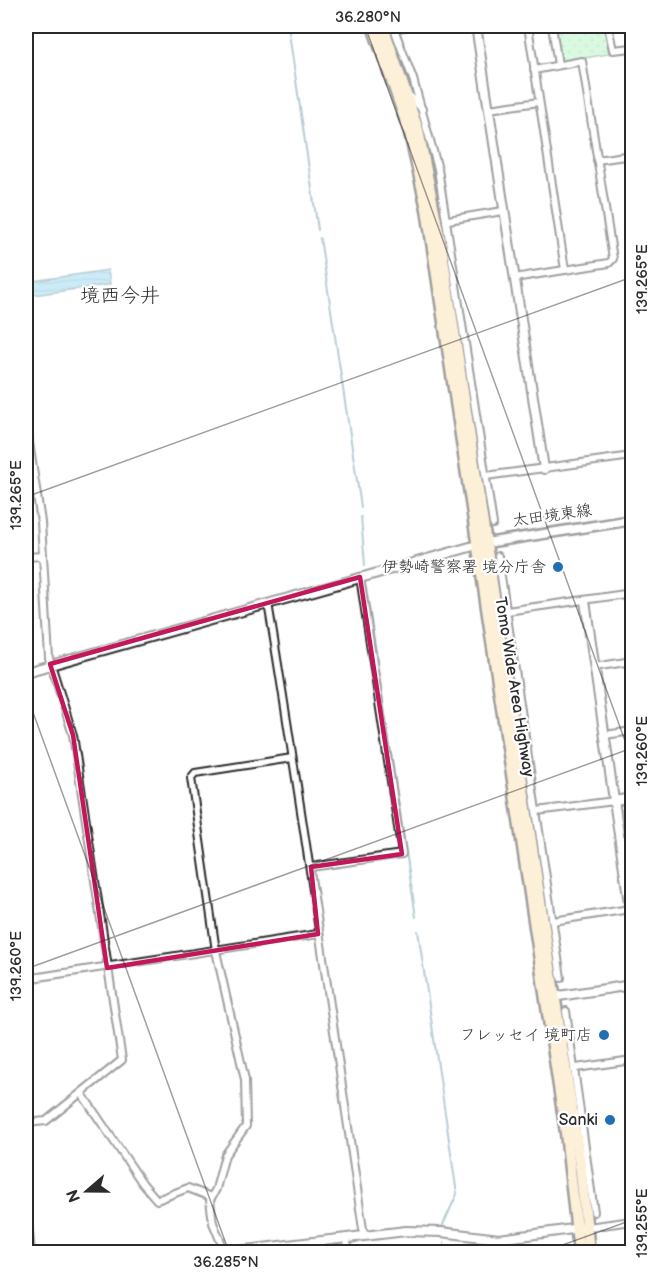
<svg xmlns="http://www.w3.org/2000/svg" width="658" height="1278" font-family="'Balsamiq Sans','Klee One',sans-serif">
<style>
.grass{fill:url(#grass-dots);stroke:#6a8e74;stroke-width:1.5}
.water{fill:url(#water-rules);stroke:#65909f;stroke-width:1.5}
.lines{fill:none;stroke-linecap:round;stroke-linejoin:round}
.stream{stroke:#65909f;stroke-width:2}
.minor-casing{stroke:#2b2b2b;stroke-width:10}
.tertiary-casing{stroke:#2b2b2b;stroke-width:12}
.secondary-casing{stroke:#2b2b2b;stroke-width:13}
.trunk-casing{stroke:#2b2b2b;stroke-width:15}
.minor{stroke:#fff;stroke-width:6}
.tertiary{stroke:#fff;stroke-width:8}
.secondary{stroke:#fff;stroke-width:8}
.trunk{stroke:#fbddab;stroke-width:10}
.marked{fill:none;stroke:#c2185b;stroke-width:4.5;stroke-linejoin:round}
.ticks{fill:none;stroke:#2b2b2b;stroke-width:1.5;stroke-opacity:0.45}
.poi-dot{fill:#1f6fb2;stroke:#fff;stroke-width:2}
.labels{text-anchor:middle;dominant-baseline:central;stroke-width:4.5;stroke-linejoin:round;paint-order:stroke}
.street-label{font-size:16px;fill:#2b2b2b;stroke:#fff}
.poi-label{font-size:16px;fill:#2b2b2b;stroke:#fff;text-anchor:end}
.quarter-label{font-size:20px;fill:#2b2b2b;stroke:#fff}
.neatline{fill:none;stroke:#2b2b2b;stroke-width:2}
.ticks-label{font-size:15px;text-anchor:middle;fill:#2b2b2b}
</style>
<defs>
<pattern id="grass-dots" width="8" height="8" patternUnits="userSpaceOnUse" patternTransform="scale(1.5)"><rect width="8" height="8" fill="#aaf1bd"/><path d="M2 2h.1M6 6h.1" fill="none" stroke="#92cfa3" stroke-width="1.8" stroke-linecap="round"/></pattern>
<pattern id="water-rules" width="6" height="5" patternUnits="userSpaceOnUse" patternTransform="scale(1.5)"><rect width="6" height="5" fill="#8cd3ed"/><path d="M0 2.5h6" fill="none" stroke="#79b5cb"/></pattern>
</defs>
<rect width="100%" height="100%" fill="#fff"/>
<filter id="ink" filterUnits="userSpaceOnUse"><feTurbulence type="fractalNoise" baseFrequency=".0167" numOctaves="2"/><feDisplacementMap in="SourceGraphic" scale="12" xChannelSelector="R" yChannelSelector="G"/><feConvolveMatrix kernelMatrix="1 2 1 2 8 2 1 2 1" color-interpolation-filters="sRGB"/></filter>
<g filter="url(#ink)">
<g class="grass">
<path d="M554 26H604L609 54 561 62Z"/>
<path d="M632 804V887L621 811 626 805Z"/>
</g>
<path class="water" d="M108 270 110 284 107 285 26 296V282Z"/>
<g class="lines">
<g class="stream">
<path d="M288 26 318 230"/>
<path d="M320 238 361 507"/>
<path d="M361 517 365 565"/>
<path d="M366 588 378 664"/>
<path d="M379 675 416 917"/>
<path d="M418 931 457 1194 442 1227"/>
<path d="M444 1242 445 1252"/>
</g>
<g class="minor-casing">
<g id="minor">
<path d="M393 26 413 79 438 169 493 524"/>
<path d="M528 26 565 270"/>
<path d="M552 26 558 65"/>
<path d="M608 26 613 50 632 48"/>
<path d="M394 29 409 26"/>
<path d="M407 93 422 109"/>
<path d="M489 109 539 102"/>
<path d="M597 160 632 155"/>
<path d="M448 220 503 211"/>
<path d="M514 278 609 263 613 259 582 61 534 70"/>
<path d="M26 422 41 522 49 658 73 735 122 1060 46 1121 26 1123"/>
<path d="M486 476 632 456"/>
<path d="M498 556 561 978"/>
<path d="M26 557 43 556"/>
<path d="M268 603C303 814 333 1025 364 1236"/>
<path d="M507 611 632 593"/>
<path d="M594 667 632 661"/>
<path d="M605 735 632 731"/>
<path d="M537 811 614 801"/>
<path d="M311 867 402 854 360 577"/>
<path d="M553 921 630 909"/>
<path d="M26 979 318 934"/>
<path d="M566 1011 594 1212"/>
<path d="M576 1068 632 1060"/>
<path d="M82 1094 143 1184 157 1200 188 1188 211 1197"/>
<path d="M588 1227 632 1221"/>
<path d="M347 1239 348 1252"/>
<path d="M499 1239 501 1252"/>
<path d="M225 1252 213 1223 210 1200 216 1189 225 1155 246 1126 245 1080 216 951 191 778 195 773 292 758"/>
</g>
</g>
<g class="tertiary-casing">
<g id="tertiary">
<path d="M476 26 544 469"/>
<path d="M585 601 632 924"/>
<path d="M26 672 477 545"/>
<path d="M614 801 632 798"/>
<path d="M552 997 632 985"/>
<path d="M26 1211 30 1252"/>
<path d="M229 1252 406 1231 441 1232 499 1239 580 1228"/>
</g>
</g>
<g class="secondary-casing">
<path id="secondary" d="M480 544 632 520"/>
</g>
<g class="trunk-casing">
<g id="trunk">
<path d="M373 26 410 133 427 209 566 1133 579 1252"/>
<path d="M383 26 418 130 441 246 581 1172 589 1252"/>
</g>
</g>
<use href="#minor" class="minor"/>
<use href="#tertiary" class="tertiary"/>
<use href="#secondary" class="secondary"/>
<use href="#trunk" class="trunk"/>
</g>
</g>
<path d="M0 0H658V1278H0ZM360 577 402 854 311 867 318 934 107 968 73 735 50 664Z" fill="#fff" fill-opacity=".55" fill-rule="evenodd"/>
<path class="marked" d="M360 577 402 854 311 867 318 934 107 968 73 735 50 664Z"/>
<path class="ticks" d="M365 26 632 760M26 497 632 277M26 693 229 1252M26 969 632 748M543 1252 632 1220"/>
<g class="poi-dot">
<circle cx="558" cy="567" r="6"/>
<circle cx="604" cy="1035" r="6"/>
<circle cx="610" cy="1120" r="6"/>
</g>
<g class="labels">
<g class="street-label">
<text transform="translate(552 516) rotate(-8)">太田境東線</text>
<text transform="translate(514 687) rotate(81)">Tomo Wide Area Highway</text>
</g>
<g class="poi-label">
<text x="546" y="567">伊勢崎警察署 境分庁舎</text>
<text x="592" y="1035">フレッセイ 境町店</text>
<text x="598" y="1120">Sanki</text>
</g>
<g class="quarter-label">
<text x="120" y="296">境西今井</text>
</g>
</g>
<rect width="658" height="1278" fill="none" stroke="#fff" stroke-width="66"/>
<g transform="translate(87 1191) rotate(250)" stroke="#ffffff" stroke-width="4.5" paint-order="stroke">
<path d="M0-4.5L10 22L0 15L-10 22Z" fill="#2b2b2b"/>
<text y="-9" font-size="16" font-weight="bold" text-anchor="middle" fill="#2b2b2b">N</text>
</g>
<rect x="33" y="33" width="592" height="1212" class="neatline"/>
<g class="ticks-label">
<text x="368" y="22">36.280°N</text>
<text transform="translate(642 279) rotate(-90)" y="5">139.265°E</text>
<text transform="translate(16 495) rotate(-90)" y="5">139.265°E</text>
<text transform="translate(642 751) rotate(-90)" y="5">139.260°E</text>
<text transform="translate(16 966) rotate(-90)" y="5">139.260°E</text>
<text transform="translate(642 1223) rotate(-90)" y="5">139.255°E</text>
<text x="226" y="1267">36.285°N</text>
</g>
</svg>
